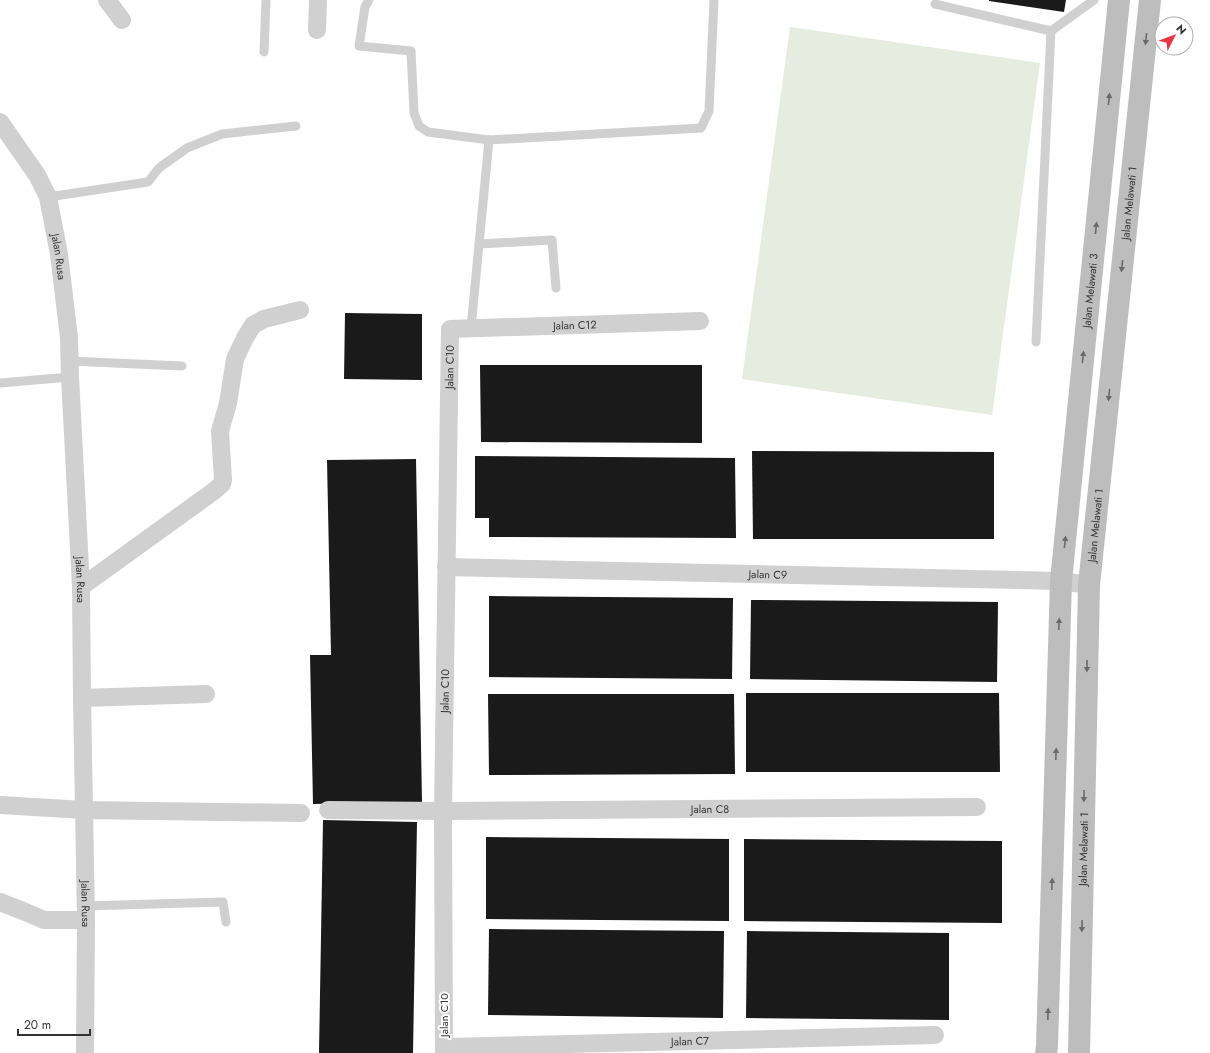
<svg xmlns="http://www.w3.org/2000/svg" width="1210" height="1053" font-family="Jost,sans-serif">
<style>
.green{fill:#e6ecdf}
.building{fill:#1a1a1a}
.lines{fill:none;stroke-linecap:round;stroke-linejoin:round}
.lane{stroke:#d0d0d0;stroke-width:9}
.street{stroke:#d0d0d0;stroke-width:18}
.secondary{stroke:#bdbdbd;stroke-width:22}
.oneway{fill:#6a6a6a}
.labels{text-anchor:middle;dominant-baseline:central;stroke-width:4;stroke-linejoin:round;paint-order:stroke}
.street-label{font-size:11px;fill:#333;stroke:#fff}
</style>
<rect width="100%" height="100%" fill="#fff"/>
<path class="green" d="M790 27 1040 63 992 415 742 379Z"/>
<g class="building">
<path d="M989 0H1066L1064 12 989 1Z"/>
<path d="M345 313 422 314V380L344 379Z"/>
<path d="M480 365H702V443L481 442Z"/>
<path d="M752 451 994 452V539H753Z"/>
<path d="M475 456 735 458 736 538 489 537V518H475Z"/>
<path d="M416 459 422 802 313 804 310 655H331L327 460Z"/>
<path d="M489 596 733 598 732 679 489 677Z"/>
<path d="M751 600 998 602 997 682 750 679Z"/>
<path d="M746 693H999L1000 772H746Z"/>
<path d="M488 694H734L735 774 489 775Z"/>
<path d="M323 820 417 822 413 1053H319Z"/>
<path d="M486 837 729 839V921L486 919Z"/>
<path d="M744 839 1002 841V923L744 921Z"/>
<path d="M489 929 724 931 723 1018 488 1015Z"/>
<path d="M747 931 949 933V1020L746 1018Z"/>
</g>
<g class="lines">
<g class="lane">
<path d="M369 0 365 7 359 46 411 51 414 113 419 126 428 132 489 140 471 328"/>
<path d="M935 4 1051 31 1094 0"/>
<path d="M264 52 266 0"/>
<path d="M489 140 701 128 709 111 714 0"/>
<path d="M48 197 148 182 159 168 187 148 222 134 296 126"/>
<path d="M479 244 552 240 556 288"/>
<path d="M1036 342 1051 31"/>
<path d="M69 361 182 366"/>
<path d="M0 383 70 377"/>
<path d="M85 906 223 902 226 922"/>
</g>
<g class="street">
<path d="M107 0 122 20"/>
<path d="M317 30 318 0"/>
<path id="s1" d="M0 122 37 175 48 197 59 254 69 338 70 377 81 587 82 698 86 920 85 1053"/>
<path id="s2" d="M446 567 1061 581 1089 585"/>
<path d="M81 587 214 491 222 484 223 480 220 431 228 403 235 359 245 338 253 325 264 319 300 310"/>
<path d="M82 698 206 694"/>
<path d="M0 805 84 810 301 813"/>
<path id="s3" d="M328 810 443 811 977 807"/>
<path d="M0 902 23 911 44 920H86"/>
<path id="s4" d="M444 1047 935 1035"/>
<path id="s5" d="M444 1053 443 811 450 329 700 321"/>
</g>
<g class="secondary">
<path id="s6" d="M1046 1053 1047 1046 1061 581 1119 0"/>
<path id="s7" d="M1079 1053 1089 585 1150 0"/>
</g>
</g>
<defs><path id="oneway-solid" d="M-6-.8H1V-3.2L6.5 0L1 3.2V.8H-6Z"/></defs>
<g class="oneway">
<use href="#oneway-solid" transform="translate(1146 39) rotate(96)"/>
<use href="#oneway-solid" transform="translate(1109 99) rotate(-84)"/>
<use href="#oneway-solid" transform="translate(1096 228) rotate(-84)"/>
<use href="#oneway-solid" transform="translate(1122 266) rotate(96)"/>
<use href="#oneway-solid" transform="translate(1083 357) rotate(-84)"/>
<use href="#oneway-solid" transform="translate(1109 395) rotate(96)"/>
<use href="#oneway-solid" transform="translate(1065 542) rotate(-84)"/>
<use href="#oneway-solid" transform="translate(1059 624) rotate(-88)"/>
<use href="#oneway-solid" transform="translate(1087 666) rotate(91)"/>
<use href="#oneway-solid" transform="translate(1056 754) rotate(-88)"/>
<use href="#oneway-solid" transform="translate(1084 796) rotate(91)"/>
<use href="#oneway-solid" transform="translate(1052 884) rotate(-88)"/>
<use href="#oneway-solid" transform="translate(1082 926) rotate(91)"/>
<use href="#oneway-solid" transform="translate(1048 1014) rotate(-88)"/>
</g>
<g class="labels">
<g class="street-label">
<text stroke="none"><textPath href="#s7" startOffset="852">Jalan Melawati 1</textPath></text>
<text stroke="none"><textPath href="#s1" startOffset="150">Jalan Rusa</textPath></text>
<text stroke="none"><textPath href="#s6" startOffset="764">Jalan Melawati 3</textPath></text>
<text stroke="none"><textPath href="#s5" startOffset="849">Jalan C12</textPath></text>
<text stroke="none"><textPath href="#s5" startOffset="686">Jalan C10</textPath></text>
<text stroke="none"><textPath href="#s7" startOffset="528">Jalan Melawati 1</textPath></text>
<text stroke="none"><textPath href="#s2" startOffset="322">Jalan C9</textPath></text>
<text stroke="none"><textPath href="#s1" startOffset="474">Jalan Rusa</textPath></text>
<text stroke="none"><textPath href="#s5" startOffset="362">Jalan C10</textPath></text>
<text stroke="none"><textPath href="#s3" startOffset="382">Jalan C8</textPath></text>
<text stroke="none"><textPath href="#s7" startOffset="204">Jalan Melawati 1</textPath></text>
<text stroke="none"><textPath href="#s1" startOffset="798">Jalan Rusa</textPath></text>
<text transform="translate(444 1015) rotate(-90)">Jalan C10</text>
<text stroke="none"><textPath href="#s4" startOffset="246">Jalan C7</textPath></text>
</g>
</g>
<g transform="translate(1174 36) rotate(48)"><circle r="19" fill="#ffffff" stroke="#adadad"/>
<path d="M0-3L7 15L0 10L-7 15Z" fill="#e63946"/>
<text y="-6" font-size="11" font-weight="bold" text-anchor="middle" fill="#333333">N</text>
</g>
<path d="M18 1029v6h72v-6" fill="none" stroke="#333333" stroke-width="2"/>
<text x="24" y="1029" font-size="12" fill="#333333" stroke="#ffffff" stroke-width="3" paint-order="stroke">20 m</text>
</svg>
